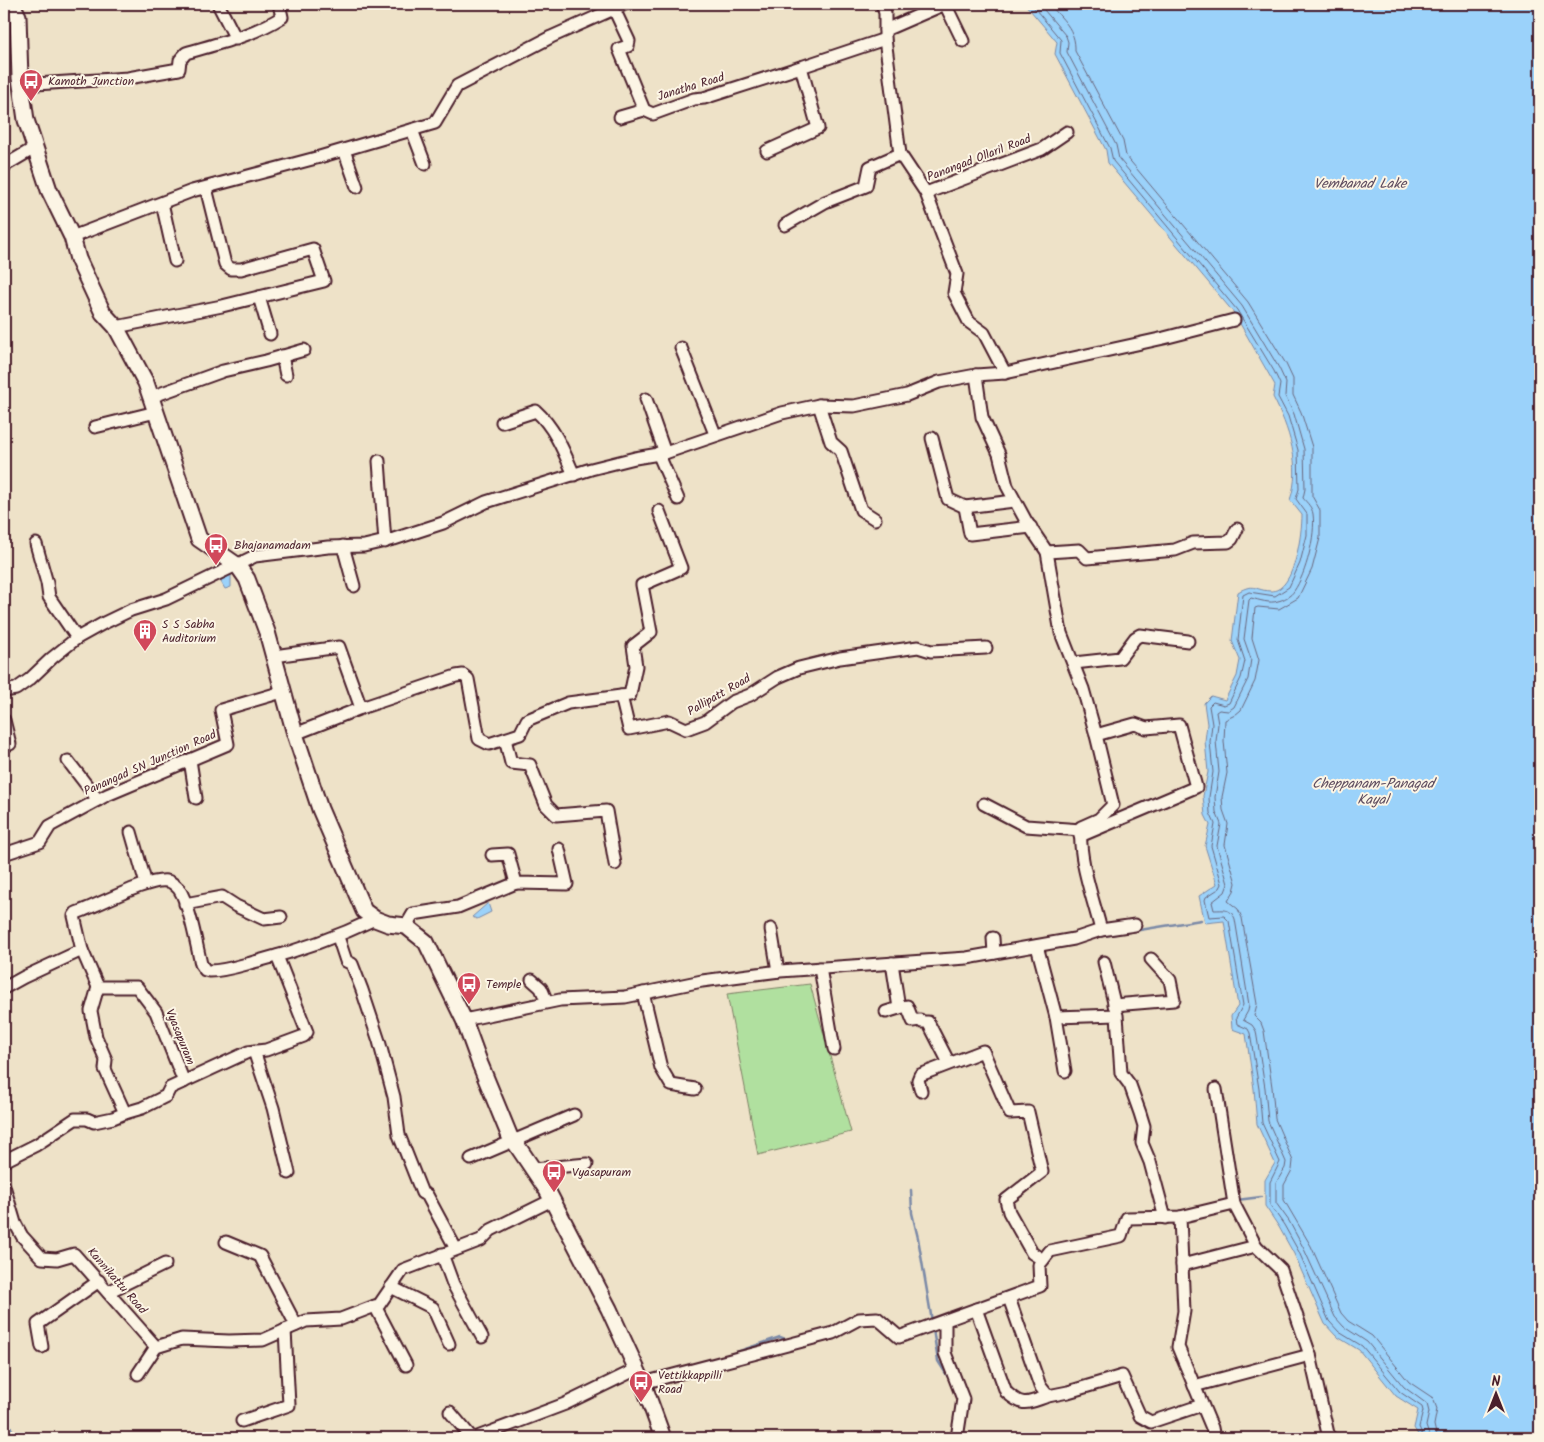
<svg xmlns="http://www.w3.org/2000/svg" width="1544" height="1442" font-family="Kalam,sans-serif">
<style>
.green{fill:#b0e09f;stroke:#7d8065}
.water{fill:#9bd2fa;stroke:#7b8aa7}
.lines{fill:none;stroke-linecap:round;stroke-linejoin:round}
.shore{stroke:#6a677e;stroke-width:1}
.stream{stroke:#7b8aa7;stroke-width:2.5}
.minor-casing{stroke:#4a1f2b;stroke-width:15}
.major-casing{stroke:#4a1f2b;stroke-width:19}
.minor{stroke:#fcf5e5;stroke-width:11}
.major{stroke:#fcf5e5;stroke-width:15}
.labels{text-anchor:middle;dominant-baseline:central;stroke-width:4;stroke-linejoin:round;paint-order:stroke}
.poi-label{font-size:12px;fill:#4a1f2b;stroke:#fcf5e5;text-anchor:start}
.street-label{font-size:12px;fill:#4a1f2b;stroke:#fcf5e5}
.water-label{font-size:14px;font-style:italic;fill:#5e4c5f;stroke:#fcf5e5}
</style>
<rect width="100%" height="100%" fill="#eee2c8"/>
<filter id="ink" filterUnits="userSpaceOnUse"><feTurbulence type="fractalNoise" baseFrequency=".02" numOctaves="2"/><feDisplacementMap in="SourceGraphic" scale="10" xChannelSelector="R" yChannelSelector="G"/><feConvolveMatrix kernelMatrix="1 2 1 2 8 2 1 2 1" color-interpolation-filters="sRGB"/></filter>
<g filter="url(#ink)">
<path class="green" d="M810 984 851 1132 758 1155 727 994Z"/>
<g class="water">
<path d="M1025 4H1540V1438H1420L1414 1428 1418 1410 1396 1396 1359 1350 1336 1336 1325 1324 1294 1254 1279 1227 1265 1206V1180L1275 1163 1257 1124 1254 1089 1246 1034 1232 1029 1231 1016 1238 1006 1224 921 1205 923 1199 896 1217 884 1205 846 1210 825 1205 815 1203 796 1208 772 1205 741 1207 724 1204 703 1211 696 1225 700 1237 676 1240 660 1232 641 1238 592C1255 582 1255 591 1272 591 1295 590 1302 532 1302 515L1290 500C1302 466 1289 428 1273 397L1275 385 1234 313 1108 163 1106 150 1055 54 1057 42Z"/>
<path d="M223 575H231V587L225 589 221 582Z"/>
<path d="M488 903 491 912 477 919 472 917Z"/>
<path d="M4 1409 16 1438H4Z"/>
</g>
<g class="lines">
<g class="shore">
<path d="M1031 4 1061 40 1060 53 1110 148 1113 161 1237 310 1274 371 1280 384 1278 397 1288 416 1298 450 1299 489 1296 499 1307 514V535L1300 563 1289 587 1275 596 1249 592 1243 595 1238 640 1245 661 1241 678 1229 703 1224 705 1213 702 1209 706 1212 724 1210 742 1213 772 1209 797 1210 813 1215 824 1211 846 1222 884 1220 888 1206 897 1205 900 1209 917 1224 916 1229 921 1243 1005 1236 1018 1237 1024 1248 1029 1250 1033 1259 1089 1262 1123 1280 1162 1270 1182V1205L1284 1225 1299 1252 1329 1321 1339 1332 1362 1346 1400 1392 1422 1407 1423 1411 1419 1427 1424 1438"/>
<path d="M1039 4 1066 36 1068 42 1067 52 1116 145 1119 159 1242 306 1279 368 1286 383 1285 396 1294 414 1304 449 1305 489 1303 498C1307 503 1312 507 1313 514 1316 535 1306 574 1294 591 1291 596 1283 600 1278 601 1270 604 1259 600 1251 598L1249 600 1244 639 1251 659 1248 679 1234 707 1228 711 1219 710 1216 712 1218 724 1216 741 1219 772 1215 797 1216 812 1221 824 1217 846 1228 884 1225 892 1212 902 1214 910C1223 910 1231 908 1235 919L1249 1005 1248 1011 1243 1020 1252 1025 1256 1031 1265 1088 1268 1121 1286 1162 1285 1168 1276 1183V1203L1289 1221 1304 1249 1335 1317 1344 1327 1367 1342 1404 1387 1427 1404 1429 1412 1426 1426 1430 1438"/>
<path d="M1049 4C1062 19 1076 29 1075 51L1123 141 1126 156 1248 302 1286 364 1293 379V395L1301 412 1312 447V496L1320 510V538L1312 569 1298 598 1279 609 1258 607 1255 608 1252 638 1259 660 1255 681 1241 710 1235 715 1225 720 1224 741 1227 773 1222 797 1223 810 1228 824 1225 845 1236 883 1234 891 1228 901 1238 909 1242 918 1257 1004 1254 1016 1261 1023 1264 1031 1272 1087 1275 1119 1293 1161 1292 1170 1284 1185V1200L1311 1246 1341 1313 1348 1321 1372 1336 1409 1382 1433 1398 1437 1409 1434 1425 1437 1438"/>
</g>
<g class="stream">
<path d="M1097 937 1201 920"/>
<path d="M911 1190 912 1213 918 1238 932 1321"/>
<path d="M1237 1200 1261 1197"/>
<path d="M933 1329 938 1361 950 1380"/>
<path d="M728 1355 780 1337 788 1340"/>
</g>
<g class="minor-casing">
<g id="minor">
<path d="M218 4 236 39"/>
<path d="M882 4 885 13V39L900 154 926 193 957 274 954 293 969 322 984 333 1005 373"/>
<path d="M945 4 963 41"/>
<path d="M614 9 629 41 628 46 619 49 644 110 653 114 694 99 704 98 801 67"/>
<path d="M885 30 945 4"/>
<path d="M21 85 128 78 179 69 180 60 186 53C220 43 252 36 282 17L279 4"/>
<path d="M620 117 644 110"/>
<path d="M412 130 425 164"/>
<path d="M344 150 357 187"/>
<path d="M767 151 818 128 801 67 885 39"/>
<path d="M4 166 36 147"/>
<path d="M926 193 1042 149 1067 132"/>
<path d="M162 203 175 261"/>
<path d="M785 225 825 202 866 186 870 167 900 154"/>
<path d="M72 237 192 191 316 158 435 123 457 86 551 37 625 4"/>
<path d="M259 297 270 334"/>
<path d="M116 327 222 306 324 281 313 249 241 269H231L225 264 206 188"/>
<path d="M681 348 715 434"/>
<path d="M282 356 286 375"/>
<path d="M151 397 223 371 266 361 304 350"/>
<path d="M646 399 665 453"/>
<path d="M819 405 831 442 841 451 861 510 875 519"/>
<path d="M502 422 536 411C555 428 564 452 574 475"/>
<path d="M95 427 156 412"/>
<path d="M932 438 948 499 965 507 1014 501"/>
<path d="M658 453 678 499"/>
<path d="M379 461 385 542"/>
<path d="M965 507 970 534 1031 527"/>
<path d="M36 544 47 583 49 597 77 638"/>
<path d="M343 546 354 586"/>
<path d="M1047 552 1079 550 1087 558 1175 550 1193 543 1228 542 1232 539 1237 529"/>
<path d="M274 656 339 647 361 708"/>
<path d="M1074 663 1120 658 1135 638 1140 635 1188 641"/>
<path d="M4 691 16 689 30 679 52 658 77 638 104 623 131 610 166 599 255 556 328 547 364 546 394 539 443 523 486 502 591 469 635 458 665 453 782 413 819 405 854 406 907 395 939 382 976 375 1005 373 1164 338 1234 320"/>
<path d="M621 696 630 695 636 666 633 646 651 632 642 585 681 568 659 511"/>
<path d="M4 720 10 744 4 746"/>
<path d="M295 734 361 708 456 676 463 675 468 679 479 739 489 744 520 734 527 720 568 703 621 696 629 729 669 721 686 729 705 722 732 702 750 695 778 677 799 668 840 658 918 647 931 651 986 648"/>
<path d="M505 739 511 763 530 765 546 805 556 815 606 811 615 864"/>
<path d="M190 760 196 798"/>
<path d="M68 761 98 800"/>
<path d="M984 804 1026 826 1081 830"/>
<path d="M131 832 146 884"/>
<path d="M1080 836 1196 787 1179 725 1146 728 1135 724 1096 735"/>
<path d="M4 854 40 842 50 826 107 795 228 744 221 710 282 692"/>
<path d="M492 855 508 854 516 883 567 884 559 849"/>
<path d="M185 904 222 897 236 906 264 919 281 917"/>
<path d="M406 926 413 914 458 907 516 883"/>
<path d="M771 929 778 971"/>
<path d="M1101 930 1135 925"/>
<path d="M338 937 346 961 352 964 362 990 379 1041 394 1097 399 1135 422 1193 427 1195 456 1249"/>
<path d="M993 938 994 953"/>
<path d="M1037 946 1056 1017 1117 1015 1121 1073 1130 1085 1140 1113 1144 1126 1142 1143 1150 1162 1165 1218"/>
<path d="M82 950 98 987 91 1011 96 1037 106 1060 105 1069 125 1113"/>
<path d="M1104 962 1116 1011"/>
<path d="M892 963 899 1008 907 1006 913 1021 920 1020 922 1022H928L949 1063"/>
<path d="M820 968 834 1049"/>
<path d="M532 980 541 988 547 1002"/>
<path d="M98 987H137L156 1012 184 1082"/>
<path d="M4 988 24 977 82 950 74 916 76 913C97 906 148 878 167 881 171 881 176 886 179 889 190 906 196 943 201 964L205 970 209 971C226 971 242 965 258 961 301 950 335 938 375 919"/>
<path d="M643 993 661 1068 671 1085 695 1089"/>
<path d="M1114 1005 1174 1000 1170 980 1151 959"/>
<path d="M886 1012 899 1008"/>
<path d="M1056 1017 1065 1071"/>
<path d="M464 1020 560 1000 625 997 702 981 780 971 967 958 1074 939 1101 930C1093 898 1078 859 1081 827L1099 819 1113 805 1096 735 1083 689 1061 633 1047 552 1026 521 1007 486 999 454 982 417 976 375"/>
<path d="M254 1051 273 1108 289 1173"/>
<path d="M921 1091 918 1080 920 1075 983 1051 1010 1113 1028 1112 1042 1172 1006 1200 1009 1212 1032 1253 1043 1260"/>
<path d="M471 1159 574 1115"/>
<path d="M4 1161 36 1145 75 1119H87L94 1122 113 1118 125 1113 142 1108 166 1096 170 1088 248 1052 266 1050 304 1036 307 1032 277 956"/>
<path d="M534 1169 587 1164"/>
<path d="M4 1186 15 1223 22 1236 42 1258 57 1259 74 1254 156 1347"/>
<path d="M1180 1217 1184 1311 1178 1347 1212 1428 1214 1438"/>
<path d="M226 1242 260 1256 296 1325"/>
<path d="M1256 1246 1281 1270 1310 1355 1329 1438"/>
<path d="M442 1254 453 1284 482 1337"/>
<path d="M1182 1265 1256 1246 1234 1204 1216 1089"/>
<path d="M391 1287 433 1308 449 1344"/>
<path d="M108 1292 165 1264"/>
<path d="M1009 1298 1040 1386 1048 1396 1068 1392 1122 1376 1140 1416 1151 1422 1202 1405"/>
<path d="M375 1306 406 1365"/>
<path d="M976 1309 1006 1392C1024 1408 1027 1403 1048 1396"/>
<path d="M945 1322V1353L963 1399 957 1438"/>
<path d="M42 1347 38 1324 99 1281"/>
<path d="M138 1374 156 1347 182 1339 229 1341 263 1340 306 1321 341 1319 375 1306 379 1305 403 1270 481 1240 491 1230 552 1200"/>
<path d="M643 1383 833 1333 859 1319 877 1318 899 1337 1040 1286 1039 1265 1050 1251 1121 1236 1127 1218 1180 1217 1234 1204"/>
<path d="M1194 1386 1310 1355"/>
<path d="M450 1412 472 1438"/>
<path d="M242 1421 289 1405 285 1330"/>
<path d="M475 1438 565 1404 637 1369"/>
</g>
</g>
<g class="major-casing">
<path id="major" d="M12 4 18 16 20 78 26 120 49 190 72 237 78 259 103 313 116 327 146 383 199 539 238 566 247 579 267 632 295 734 320 809 364 911 375 919 388 924 406 926 426 942 464 1020 480 1064 510 1137 514 1141 547 1190 609 1309 643 1383 663 1438"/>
</g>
<use href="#minor" class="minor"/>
<use href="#major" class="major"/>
</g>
</g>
<defs>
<g id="bus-pin" transform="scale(1.25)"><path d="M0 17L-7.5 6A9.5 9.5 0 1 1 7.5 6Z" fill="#d1495b" stroke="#fcf5e5"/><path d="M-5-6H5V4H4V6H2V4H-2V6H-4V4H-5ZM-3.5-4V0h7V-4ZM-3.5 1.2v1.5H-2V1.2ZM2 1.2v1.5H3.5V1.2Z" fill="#fff"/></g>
<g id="building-pin" transform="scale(1.25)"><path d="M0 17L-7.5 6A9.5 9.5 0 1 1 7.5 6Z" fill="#d1495b" stroke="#fcf5e5"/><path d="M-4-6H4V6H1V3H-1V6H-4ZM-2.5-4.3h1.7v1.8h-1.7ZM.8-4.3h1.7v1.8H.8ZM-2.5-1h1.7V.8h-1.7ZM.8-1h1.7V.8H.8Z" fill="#fff"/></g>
</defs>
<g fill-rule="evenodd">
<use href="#bus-pin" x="31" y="81"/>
<use href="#bus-pin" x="216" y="545"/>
<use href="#building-pin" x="145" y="631"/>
<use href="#bus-pin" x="469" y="984"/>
<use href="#bus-pin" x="554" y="1172"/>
<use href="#bus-pin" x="641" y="1382"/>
</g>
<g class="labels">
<g class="poi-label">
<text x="48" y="81">Kamoth Junction</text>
<text x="234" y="545">Bhajanamadam</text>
<text x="162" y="624">S S Sabha<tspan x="162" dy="14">Auditorium</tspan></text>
<text x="486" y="984">Temple</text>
<text x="572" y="1172">Vyasapuram</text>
<text x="658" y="1375">Vettikkappilli<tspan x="658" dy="14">Road</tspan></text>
</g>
<g class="street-label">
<text transform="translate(691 87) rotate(-17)">Janatha Road</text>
<text transform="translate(979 158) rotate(-21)">Panangad Ollaril Road</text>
<text transform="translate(719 695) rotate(-30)">Pallipatt Road</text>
<text transform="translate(150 763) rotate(-24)">Panangad SN Junction Road</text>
<text transform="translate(180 1037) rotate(68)">Vyasapuram</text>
<text transform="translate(117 1281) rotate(49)">Kannikattu Road</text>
</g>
<g class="water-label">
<text x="1360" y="184">Vembanad Lake</text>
<text x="1373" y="784">Cheppanam-Panagad<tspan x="1373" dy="16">Kayal</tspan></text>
</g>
</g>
<rect width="1544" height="1442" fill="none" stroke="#fcf5e5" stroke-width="20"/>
<rect x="10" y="10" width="1524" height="1422" fill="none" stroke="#4a1f2b" stroke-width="2" filter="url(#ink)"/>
<g transform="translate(1496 1394)" stroke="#fcf5e5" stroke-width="4" paint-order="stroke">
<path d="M0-4L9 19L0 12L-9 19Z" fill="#4a1f2b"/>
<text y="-8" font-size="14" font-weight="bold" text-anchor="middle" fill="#4a1f2b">N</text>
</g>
</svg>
